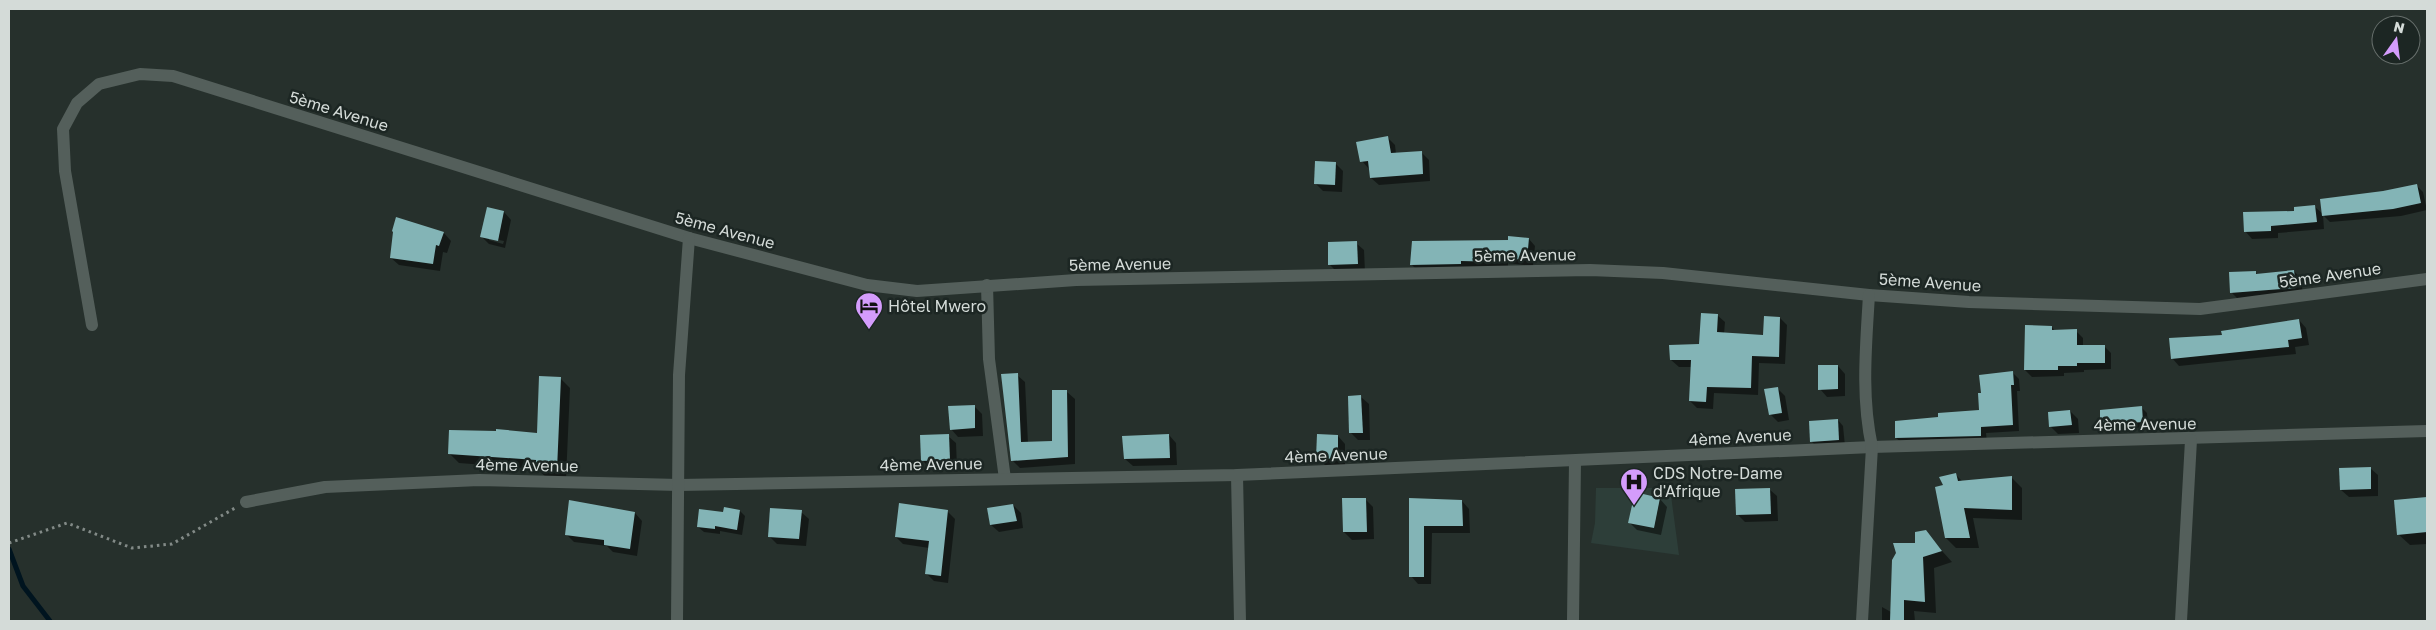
<svg xmlns="http://www.w3.org/2000/svg" width="2436" height="630" font-family="'Golos Text',sans-serif">
<style>
.built{fill:#2d3e39}
.shadow{fill:#0007;fill-rule:evenodd}
.lines{fill:none;stroke-linecap:round;stroke-linejoin:round}
.stream{stroke:#00141f;stroke-width:5}
.building{fill:#83b4b6}
.path{stroke:#828a87;stroke-width:3;stroke-dasharray:2.5 4;stroke-linecap:butt}
.street{stroke:#545f5b;stroke-width:12}
.labels{text-anchor:middle;dominant-baseline:central;stroke-width:5;stroke-linejoin:round;paint-order:stroke}
.street-label{font-size:16px;fill:#d4dbd8;stroke:#1c2623}
.poi-label{font-size:16px;fill:#d4dbd8;stroke:#1c2623;text-anchor:start}
</style>
<rect width="100%" height="100%" fill="#26302c"/>
<path class="built" d="M1596 488H1670L1679 555 1591 543 1595 523Z"/>
<g class="shadow">
<path d="M1387 137 1395 145 1396 154 1422 153 1429 160 1430 181 1379 185 1371 178 1369 169 1362 161Z"/>
<path d="M1336 164 1343 171 1342 192 1323 191 1316 184Z"/>
<path d="M2416 185 2423 192 2427 210 2401 216 2330 222 2323 215 2324 229 2278 233V238L2252 239 2245 231 2315 207 2323 214 2383 192Z"/>
<path d="M488 209 504 212 511 220 505 248 489 244 482 237ZM489 238 504 241 503 244 489 240Z"/>
<path d="M444 233 451 241 447 253 443 252 440 271 399 265 391 258Z"/>
<path d="M1529 239 1535 246 1533 266 1508 263V268L1418 271 1412 265 1509 242Z"/>
<path d="M1356 243 1364 250 1365 272H1337L1329 264Z"/>
<path d="M2294 271 2301 279 2303 295 2239 300 2232 293 2255 272 2258 275Z"/>
<path d="M1717 315 1725 322 1724 334 1764 336 1780 318 1787 325 1785 364 1759 363 1758 395 1714 393 1713 409 1697 408 1690 401 1692 367H1679L1671 360 1700 345Z"/>
<path d="M2299 320 2306 328 2309 345 2295 347 2296 354 2179 366 2172 358Z"/>
<path d="M2052 327 2055 331H2076L2083 338V347L2104 346 2111 353V369L2084 370V372L2064 373V376L2032 377 2025 370Z"/>
<path d="M1838 366 1845 374V396L1827 397 1820 389Z"/>
<path d="M2013 373 2019 379 2020 391H2017L2019 431 1986 433 1987 442 1903 444 1896 438 1940 418 1980 411Z"/>
<path d="M1017 375 1025 382 1028 443 1053 442 1067 392 1075 399V464L1020 468 1012 460Z"/>
<path d="M560 378 570 388 566 479 547 478 537 469 459 463 449 453 538 434Z"/>
<path d="M1777 388 1785 396 1789 420 1778 422 1770 414Z"/>
<path d="M1361 397 1369 404 1370 440H1358L1351 433Z"/>
<path d="M974 406 982 414 983 436 958 437 951 429Z"/>
<path d="M2141 407 2147 413 2148 427 2107 430 2101 424Z"/>
<path d="M2070 411 2078 419 2079 433 2058 434 2050 426Z"/>
<path d="M1838 420 1843 426 1845 446 1817 447 1811 441Z"/>
<path d="M1169 435 1176 443 1177 465 1133 466 1125 459Z"/>
<path d="M948 436 956 443 957 467 930 468 922 460Z"/>
<path d="M1338 436 1345 444V466L1325 465 1317 458Z"/>
<path d="M2370 468 2378 475V496L2349 497 2341 490Z"/>
<path d="M1956 475 1963 482 2012 478 2022 488V520L1973 518 1979 548H1956L1946 538 1945 486Z"/>
<path d="M1769 489 1777 496 1778 521 1745 522 1737 514Z"/>
<path d="M2427 498V544L2410 545 2398 534 2395 501Z"/>
<path d="M1410 499 1462 501 1469 509 1470 533H1432L1431 584H1418L1411 576Z"/>
<path d="M1660 499 1667 507 1661 535 1637 530 1630 523Z"/>
<path d="M1366 500 1373 507 1374 539 1352 540 1344 532Z"/>
<path d="M1013 505 1021 513 1023 528 999 532 991 525Z"/>
<path d="M740 511 745 516 742 535 720 531V534L704 532 698 527 724 513Z"/>
<path d="M947 511 955 519 948 583 934 581 927 574 929 548 903 544 896 537Z"/>
<path d="M801 512 809 519 806 546 777 544 769 536Z"/>
<path d="M635 513 642 521 637 556 613 552 607 546 574 542 566 534Z"/>
<path d="M1925 532 1952 562 1934 568 1936 613 1914 611 1915 621H1882V607L1891 612 1916 545Z"/>
</g>
<g class="lines">
<path class="stream" d="M9 549 23 586 50 621"/>
</g>
<g class="building">
<path d="M1388 136 1391 153 1422 151 1423 174 1370 178 1368 161 1360 162 1356 142Z"/>
<path d="M1315 161 1336 162 1335 185 1314 184Z"/>
<path d="M2417 184 2421 203 2393 209 2322 216 2320 199 2383 191Z"/>
<path d="M2315 205 2317 222 2271 226V231L2244 232 2243 212 2294 211V207Z"/>
<path d="M487 207 504 211 498 241 480 237Z"/>
<path d="M396 217 444 232 439 246 436 245 433 264 390 258 393 232 392 231Z"/>
<path d="M1508 236 1529 238 1527 260 1502 258V262L1461 261V264L1410 265 1412 241 1508 240Z"/>
<path d="M1357 241 1358 264 1328 265V242Z"/>
<path d="M2294 270 2296 288 2230 293 2229 272 2256 271V274Z"/>
<path d="M1701 313 1718 314 1717 332 1763 335 1764 316 1780 317 1779 357 1752 356 1751 388 1707 387 1706 402 1689 401 1691 360H1670L1669 345 1699 344Z"/>
<path d="M2299 319 2302 338 2288 340 2289 347 2171 359 2169 338 2222 335 2221 331Z"/>
<path d="M2025 325 2052 326V330L2077 329V345H2105V363H2077V366H2058V370H2024Z"/>
<path d="M1818 365H1838V389L1818 390Z"/>
<path d="M2013 371 2014 385H2011L2013 425 1981 427V436L1895 438V421L1938 417V413L1979 410 1978 393H1981L1979 375Z"/>
<path d="M1018 373 1021 442 1052 441V390H1067L1068 457 1011 461 1001 374Z"/>
<path d="M539 376 561 377 557 470 536 469V460L448 454 449 430 496 431V429L537 433Z"/>
<path d="M1778 387 1782 413 1769 415 1764 389Z"/>
<path d="M1361 395 1363 433H1349L1348 396Z"/>
<path d="M975 405V428L950 430 948 406Z"/>
<path d="M2142 406 2143 422 2100 425V410Z"/>
<path d="M2070 410 2072 425 2049 427 2048 412Z"/>
<path d="M1838 419 1839 440 1810 442 1809 421Z"/>
<path d="M949 434 950 460 921 461 920 435Z"/>
<path d="M1169 434 1170 458 1124 459 1122 436Z"/>
<path d="M1317 434 1338 435V459L1316 458Z"/>
<path d="M2371 467V489L2340 490 2339 468Z"/>
<path d="M1956 473 1958 481 2012 476V510L1964 508 1970 538H1945L1935 487 1943 485 1939 477Z"/>
<path d="M1770 488 1771 514 1736 515 1735 489Z"/>
<path d="M1635 492 1660 498 1654 528 1628 523Z"/>
<path d="M2427 497V532L2397 535 2394 500Z"/>
<path d="M1342 498H1366L1367 532H1343Z"/>
<path d="M1409 498 1462 500 1463 526H1424V577H1409Z"/>
<path d="M569 500 635 512 630 549 604 545V540L565 535Z"/>
<path d="M899 503 948 510 941 576 925 574 929 541 895 537Z"/>
<path d="M1013 504 1017 521 990 525 987 508Z"/>
<path d="M724 507 740 510 737 530 715 526V529L697 527 699 509 723 512Z"/>
<path d="M770 508 802 510 799 539 768 537Z"/>
<path d="M1926 530 1942 551 1923 557 1925 602 1904 600V621H1890L1892 560 1896 553 1893 543H1915V532Z"/>
</g>
<g class="lines">
<path class="path" d="M9 543 67 523 132 548 172 544 235 508"/>
<g class="street">
<path d="M987 285 989 359 1005 479"/>
<path d="M92 325 65 171 63 129 77 103 99 84 140 74 173 76 689 238 867 285 917 291 1076 280 1590 270 1663 273 1869 295 1969 302 2200 309 2427 279"/>
<path d="M1237 475 1240 621"/>
<path d="M246 502 325 487 479 480 679 485 1237 475 1872 447 2427 431"/>
<path d="M677 621 679 375 689 238"/>
<path d="M1573 621 1575 461"/>
<path d="M1862 621 1872 447C1861 396 1866 346 1869 295"/>
<path d="M2181 621 2191 440"/>
</g>
</g>
<defs>
<g id="hotel-pin" transform="scale(1.4375)"><path d="M0 17L-7.5 6A9.5 9.5 0 1 1 7.5 6Z" fill="#d49cfc" stroke="#1c2623"/><path d="M-6-4.5h1.5V1H6V5H4.5V3h-9V5H-6ZM-4 0a1.8 1.8 0 1 1 3.6 0ZM.5 0V-2.5h3Q6-2.5 6 0Z" fill="#111"/></g>
<g id="hospital-pin" transform="scale(1.4375)"><path d="M0 17L-7.5 6A9.5 9.5 0 1 1 7.5 6Z" fill="#d49cfc" stroke="#1c2623"/><path d="M-5-5h3v3.5h4V-5h3V5h-3V1.5h-4V5h-3Z" fill="#111"/></g>
</defs>
<g fill-rule="evenodd">
<use href="#hotel-pin" x="869" y="306"/>
<use href="#hospital-pin" x="1634" y="482"/>
</g>
<g class="labels">
<g class="street-label">
<text transform="translate(339 111) rotate(17)">5ème Avenue</text>
<text transform="translate(725 230) rotate(15)">5ème Avenue</text>
<text transform="translate(1525 255) rotate(-1)">5ème Avenue</text>
<text transform="translate(1120 264) rotate(-1)">5ème Avenue</text>
<text transform="translate(2330 275) rotate(-8)">5ème Avenue</text>
<text transform="translate(1930 282) rotate(4)">5ème Avenue</text>
<text transform="translate(2145 424) rotate(-1)">4ème Avenue</text>
<text transform="translate(1740 437) rotate(-3)">4ème Avenue</text>
<text transform="translate(1336 455) rotate(-2)">4ème Avenue</text>
<text transform="translate(931 464) rotate(-1)">4ème Avenue</text>
<text transform="translate(527 465) rotate(1)">4ème Avenue</text>
</g>
<g class="poi-label">
<text x="888" y="306">Hôtel Mwero</text>
<text x="1653" y="473">CDS Notre-Dame<tspan x="1653" dy="18">d'Afrique</tspan></text>
</g>
</g>
<rect width="2436" height="630" fill="none" stroke="#d4dbd8" stroke-width="20"/>
<g transform="translate(2396 40) rotate(14)"><circle r="24" fill="#1c2623" stroke="#666e6b"/>
<path d="M0-4L9 19L0 12L-9 19Z" fill="#d49cfc"/>
<text y="-8" font-size="14" font-weight="bold" text-anchor="middle" fill="#d4dbd8">N</text>
</g>
</svg>
